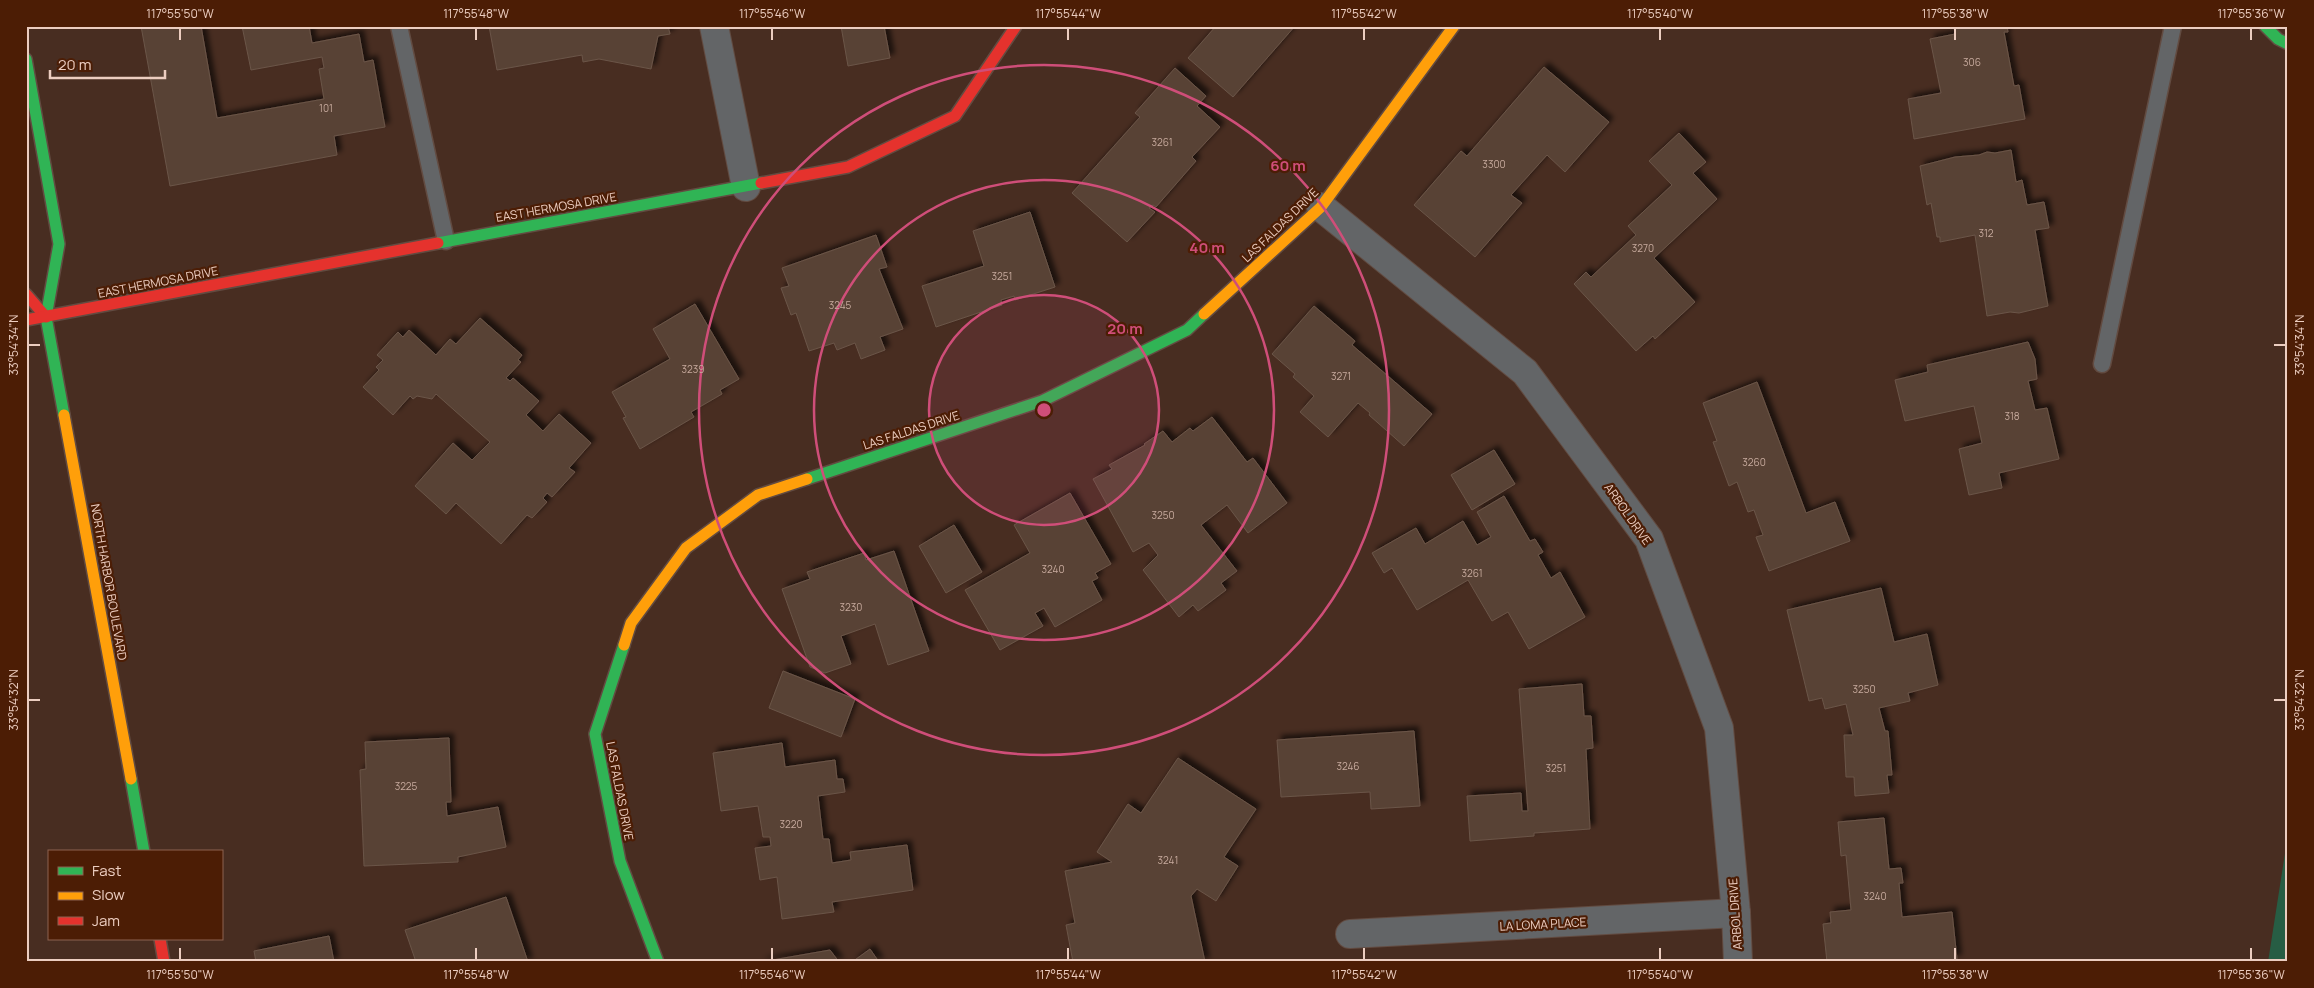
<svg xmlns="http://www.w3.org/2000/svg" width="2314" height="988" font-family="Manrope,sans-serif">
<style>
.green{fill:#275d44}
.building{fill:#584335;stroke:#6b5548;filter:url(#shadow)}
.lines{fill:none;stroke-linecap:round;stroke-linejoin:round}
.lane-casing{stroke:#624b41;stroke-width:19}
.street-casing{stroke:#624b41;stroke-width:30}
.fast-casing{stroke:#624b41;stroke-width:14}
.slow-casing{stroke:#624b41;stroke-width:14}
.jam-casing{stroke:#624b41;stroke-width:14}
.lane{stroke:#636567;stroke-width:16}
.street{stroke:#636567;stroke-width:28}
.fast{stroke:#30b455;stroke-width:11}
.slow{stroke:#ff9f0a;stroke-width:11}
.jam{stroke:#e5322d;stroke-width:11}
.ticks{fill:none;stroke:#eccdc0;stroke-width:2}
.ring{fill:none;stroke:#cf4e79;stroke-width:2.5}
.labels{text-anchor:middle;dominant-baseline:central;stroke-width:4.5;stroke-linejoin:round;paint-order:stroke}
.number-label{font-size:10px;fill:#c7aa9d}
.street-label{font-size:12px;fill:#eccdc0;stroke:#4c1d05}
.centre{fill:#cf4e79;stroke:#4c1d05;stroke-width:2.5}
.ring-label{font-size:15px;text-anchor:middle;font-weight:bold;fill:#cf4e79;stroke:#4c1d05;stroke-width:4.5;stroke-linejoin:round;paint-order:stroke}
.neatline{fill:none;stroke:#eccdc0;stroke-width:2}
.ticks-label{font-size:12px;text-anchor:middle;fill:#eccdc0}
</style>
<defs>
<filter id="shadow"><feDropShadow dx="4.5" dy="-4.5" stdDeviation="2.5" flood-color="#0009"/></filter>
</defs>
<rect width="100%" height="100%" fill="#482d21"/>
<path class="green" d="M2288 834V962H2268Z"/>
<g class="building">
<path d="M141 26H201L217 118 324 99 319 69 324 68 322 57 251 70 242 26H309L312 43 359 34 364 62 373 60 385 127 334 136 337 155 170 186Z"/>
<path d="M489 26H668L670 34 658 36 651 69 599 59 583 62 582 55 497 70Z"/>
<path d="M841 26H884L890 58 848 66Z"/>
<path d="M1216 26H1295L1233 97 1188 58Z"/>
<path d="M1954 26H2007L2008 32H2004L2014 86 2019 85 2025 119 1914 139 1908 99 1941 93 1930 39 1955 34Z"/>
<path d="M1544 67 1609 122 1565 172 1547 155 1511 195 1522 203 1475 257 1414 205 1461 151 1467 156Z"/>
<path d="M1175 68 1206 96 1197 106 1220 127 1192 157 1196 161 1156 207 1153 205 1149 208 1155 212 1127 242 1072 193 1140 117 1135 113Z"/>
<path d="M1679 133 1706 162 1693 173 1717 199 1654 258 1695 302 1655 339 1653 336 1636 351 1574 284 1586 272 1591 277 1636 235 1628 226 1672 185 1649 161Z"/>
<path d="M2011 150 2016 182 2022 180 2027 205 2044 202 2049 228 2035 230 2048 306 2019 313 2010 312 1987 316 1975 235 1940 242V237H1937L1931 203 1927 205 1920 166 1955 157 1979 155 1987 152 1995 153Z"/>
<path d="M1030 212 1055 287 1015 300 1014 296 1001 300 1002 305 936 327 922 286 984 266 973 231Z"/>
<path d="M876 235 887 267 879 269 903 329 880 337 885 350 861 359 855 343 837 350 834 343 809 351 796 313 791 315 781 288 789 286 782 268Z"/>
<path d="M695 304 739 379 720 390 722 394 691 412 694 417 640 449 623 418 626 417 612 392 670 359 653 329Z"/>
<path d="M1314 306 1355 341 1352 345 1432 414 1404 446 1369 415 1370 413 1358 403 1328 437 1300 412 1314 396 1293 377 1295 374 1272 354Z"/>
<path d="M480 318 522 355 518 360 521 362 506 378 510 381 513 378 539 401 526 415 543 431 559 414 591 443 569 468 575 472 552 497 547 493 543 498 547 502 532 518 527 515 501 544 456 503 446 514 415 486 453 443 472 460 490 442 436 394 432 399 417 396 413 399 410 396 393 415 363 387 379 370 376 367 383 360 377 355 398 332 403 337 409 330 436 355 450 339 456 344Z"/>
<path d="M2028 342 2035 359 2037 379 2028 381 2035 410 2047 408 2059 459 1999 473 2002 488 1969 495 1959 449 1982 443 1974 406 1905 421 1895 380 1928 372 1927 365Z"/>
<path d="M1757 382 1806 513 1835 502 1850 541 1769 571 1756 537 1763 535 1754 510 1748 512 1737 482 1729 486 1713 442 1717 441 1703 403Z"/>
<path d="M1212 417 1247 462 1253 458 1287 503 1248 533 1227 505 1201 525 1237 571 1221 583 1226 590 1198 611 1193 605 1179 617 1143 570 1158 555 1149 543 1133 552 1093 479 1112 469 1109 465 1145 445 1144 444 1163 431 1172 442 1190 428 1193 431Z"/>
<path d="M1494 450 1515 484 1472 510 1451 475Z"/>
<path d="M1070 493 1111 564 1095 573 1098 578 1092 581 1102 600 1055 627 1044 608 1035 613 1043 626 1000 650 965 590 1030 553 1014 525Z"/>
<path d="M1504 496 1530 541 1535 539 1543 552 1538 555 1551 578 1560 572 1585 617 1529 649 1508 612 1492 621 1468 580 1417 610 1392 568 1384 573 1372 553 1416 528 1425 544 1463 521 1477 545 1491 537 1477 512Z"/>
<path d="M954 525 982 572 946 593 919 546Z"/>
<path d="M894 551 929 651 888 665 875 624 841 636 851 664 825 673 810 667 782 589 810 579 807 572 864 553 866 560Z"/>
<path d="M1881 588 1894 642 1927 634 1938 685 1908 693 1910 701 1879 708 1885 731H1888L1892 775H1887L1889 793 1855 796 1854 777H1846L1844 735H1853L1846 704 1825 709 1822 698 1809 701 1787 610Z"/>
<path d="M783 671 855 699 841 737 769 708Z"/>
<path d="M1582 684 1584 716H1591L1593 748 1586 749 1590 829 1534 833V836L1470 841 1467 796 1521 793 1522 811H1528L1519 689Z"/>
<path d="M1414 731 1420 806 1371 809 1370 792 1281 797 1277 740Z"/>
<path d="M449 738 451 802H446L447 816 498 807 506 847 458 857V862L364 866 360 770 366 769 365 742Z"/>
<path d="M782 743 785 767 835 760 837 779H843L845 792 818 796 823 839H829L832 863 851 860 850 852 907 845 913 890 832 902 834 912 782 919 777 877 760 880 755 848 771 846 770 837H763L758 806 721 811 713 753Z"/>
<path d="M1178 758 1256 809 1224 857 1238 866 1216 901 1197 889 1191 896 1205 962H1073L1066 925 1075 923 1065 871 1112 862 1097 852 1128 804 1141 813Z"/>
<path d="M1884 818 1889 869 1901 868 1903 883H1899L1902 917 1952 912 1957 959 1928 962H1827L1823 924 1831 923 1830 912 1851 910 1846 855 1841 856 1838 822Z"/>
<path d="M506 897 528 962H416L405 930Z"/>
<path d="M329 936 334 962H256L254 951Z"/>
<path d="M870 949 879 962H852Z"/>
<path d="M830 950 839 962H761Z"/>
</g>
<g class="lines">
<g class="lane-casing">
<g id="lane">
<path d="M399 26 446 241"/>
<path d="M2102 364 2173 26"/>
</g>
</g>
<g class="street-casing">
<g id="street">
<path d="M714 26 746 187"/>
<path d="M1321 207 1525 372 1649 539 1719 728 1736 913 1738 962"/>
<path d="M1350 934 1736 913"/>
</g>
</g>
<g class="fast-casing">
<g id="fast">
<path d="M2265 26 2278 39 2288 44"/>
<path d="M26 59 59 244 46 317 64 415"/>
<path d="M438 243 761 183"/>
<path d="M807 479 1042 401 1187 330 1204 314"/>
<path d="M624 645 595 734 620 861 658 962"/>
<path d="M131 779 144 852"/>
</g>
</g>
<g class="slow-casing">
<g id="slow">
<path d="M1204 314 1321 207 1454 26"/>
<path d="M64 415 131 779"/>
<path d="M624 645 631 623 686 548 758 495 807 479"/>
</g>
</g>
<g class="jam-casing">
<g id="jam">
<path d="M761 183 848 167 955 116 1016 26"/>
<path d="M26 294 46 317"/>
<path d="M26 320 438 243"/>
<path d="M160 939 164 962"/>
</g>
</g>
<use href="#lane" class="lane"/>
<use href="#street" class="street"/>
<use href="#fast" class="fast"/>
<use href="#slow" class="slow"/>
<use href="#jam" class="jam"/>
</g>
<path class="ticks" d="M180 28V40M476 28V40M772 28V40M1068 28V40M1364 28V40M1660 28V40M1955 28V40M2251 28V40M28 345H40M2274 345H2286M28 700H40M2274 700H2286M180 948V960M476 948V960M772 948V960M1068 948V960M1364 948V960M1660 948V960M1955 948V960M2251 948V960"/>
<circle cx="1044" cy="410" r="115" fill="#cf4e79" fill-opacity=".12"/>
<g class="ring">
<circle cx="1044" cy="410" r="115"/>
<circle cx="1044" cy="410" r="230"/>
<circle cx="1044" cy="410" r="345"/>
</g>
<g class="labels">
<g class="number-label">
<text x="1972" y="62">306</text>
<text x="326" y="108">101</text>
<text x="1162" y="142">3261</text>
<text x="1494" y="164">3300</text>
<text x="1986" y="233">312</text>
<text x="1643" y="248">3270</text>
<text x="1002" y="276">3251</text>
<text x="840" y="305">3245</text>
<text x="693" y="369">3239</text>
<text x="1341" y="376">3271</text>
<text x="2012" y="416">318</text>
<text x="1754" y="462">3260</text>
<text x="1163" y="515">3250</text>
<text x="1053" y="569">3240</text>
<text x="1472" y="573">3261</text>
<text x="851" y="607">3230</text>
<text x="1864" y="689">3250</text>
<text x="1348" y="766">3246</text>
<text x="1556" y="768">3251</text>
<text x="406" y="786">3225</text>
<text x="791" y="824">3220</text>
<text x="1168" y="860">3241</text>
<text x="1875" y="896">3240</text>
</g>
<g class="street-label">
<text transform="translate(556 207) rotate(-10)">EAST HERMOSA DRIVE</text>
<text transform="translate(1280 225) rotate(-44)">LAS FALDAS DRIVE</text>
<text transform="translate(158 282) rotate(-11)">EAST HERMOSA DRIVE</text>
<text transform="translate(911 430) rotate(-18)">LAS FALDAS DRIVE</text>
<text transform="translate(1628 514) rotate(55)">ARBOL DRIVE</text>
<text transform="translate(109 582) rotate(80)">NORTH HARBOR BOULEVARD</text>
<text transform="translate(620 791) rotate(79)">LAS FALDAS DRIVE</text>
<text transform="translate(1735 914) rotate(-94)">ARBOL DRIVE</text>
<text transform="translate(1543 924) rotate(-3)">LA LOMA PLACE</text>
</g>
</g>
<circle cx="1044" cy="410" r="8" class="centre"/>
<g class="ring-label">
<text x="1288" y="171">60 m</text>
<text x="1207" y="253">40 m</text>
<text x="1125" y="334">20 m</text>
</g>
<rect width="2314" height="988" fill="none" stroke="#4c1d05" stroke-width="55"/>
<rect x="48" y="850" width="175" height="90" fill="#4c1d05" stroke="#8c6350"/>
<rect x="58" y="867" width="25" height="8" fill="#30b455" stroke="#8c6350"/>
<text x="92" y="876" font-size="15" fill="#eccdc0">Fast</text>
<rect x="58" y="892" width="25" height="8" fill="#ff9f0a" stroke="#8c6350"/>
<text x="92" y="900" font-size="15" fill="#eccdc0">Slow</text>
<rect x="58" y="917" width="25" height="8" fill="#e5322d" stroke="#8c6350"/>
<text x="92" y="926" font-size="15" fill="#eccdc0">Jam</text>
<path d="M50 70v8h115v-8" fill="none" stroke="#eccdc0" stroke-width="2.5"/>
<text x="58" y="70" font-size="15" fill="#eccdc0" stroke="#4c1d05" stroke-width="4" paint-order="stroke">20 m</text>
<rect x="28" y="28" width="2258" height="932" class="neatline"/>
<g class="ticks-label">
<text x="180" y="18">117°55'50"W</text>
<text x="476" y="18">117°55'48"W</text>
<text x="772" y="18">117°55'46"W</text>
<text x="1068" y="18">117°55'44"W</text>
<text x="1364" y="18">117°55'42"W</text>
<text x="1660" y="18">117°55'40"W</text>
<text x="1955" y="18">117°55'38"W</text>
<text x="2251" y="18">117°55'36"W</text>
<text transform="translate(14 345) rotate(-90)" y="4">33°54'34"N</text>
<text transform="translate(2300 345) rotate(-90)" y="4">33°54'34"N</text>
<text transform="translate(14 700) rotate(-90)" y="4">33°54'32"N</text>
<text transform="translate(2300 700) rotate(-90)" y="4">33°54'32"N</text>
<text x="180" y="979">117°55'50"W</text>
<text x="476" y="979">117°55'48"W</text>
<text x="772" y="979">117°55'46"W</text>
<text x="1068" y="979">117°55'44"W</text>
<text x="1364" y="979">117°55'42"W</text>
<text x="1660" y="979">117°55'40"W</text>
<text x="1955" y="979">117°55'38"W</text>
<text x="2251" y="979">117°55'36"W</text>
</g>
</svg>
